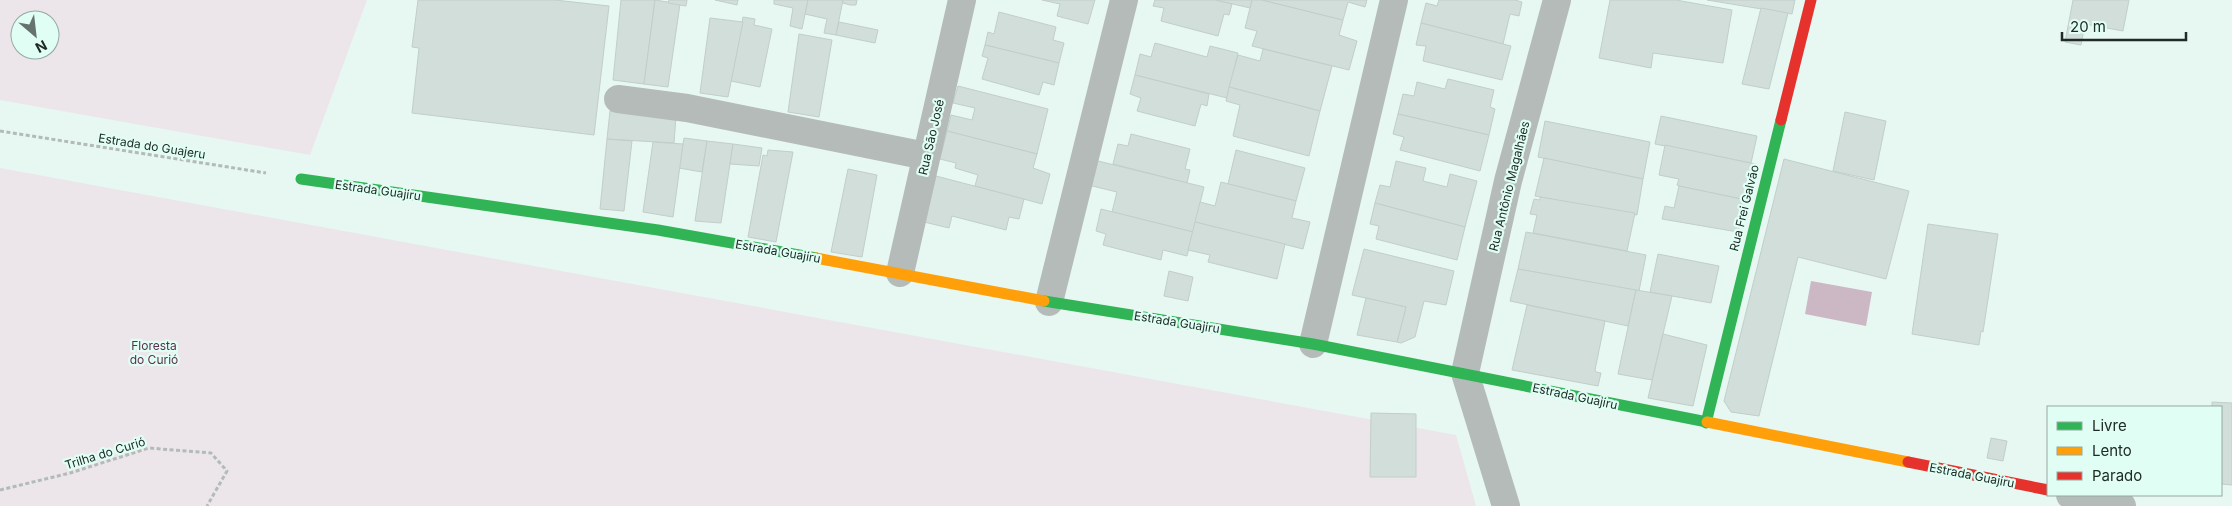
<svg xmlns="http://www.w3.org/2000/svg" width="2232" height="506" font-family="Inter,sans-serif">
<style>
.green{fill:#ece6eb;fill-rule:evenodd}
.water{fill:#ccb8c5}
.building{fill:#d1deda;stroke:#c1ceca}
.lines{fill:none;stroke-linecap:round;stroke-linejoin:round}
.path{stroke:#b3bbb8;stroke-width:3;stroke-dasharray:4 2.5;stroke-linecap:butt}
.street{stroke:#b4bbb8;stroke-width:28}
.fast{stroke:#30b455;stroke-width:11}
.slow{stroke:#ff9f0a;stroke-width:11}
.jam{stroke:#e5322d;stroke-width:11}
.labels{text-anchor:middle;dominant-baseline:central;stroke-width:4.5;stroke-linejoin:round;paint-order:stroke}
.street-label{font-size:12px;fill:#202b27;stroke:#e0fef4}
.park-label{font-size:12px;fill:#5d2e4d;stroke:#e0fef4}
</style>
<rect width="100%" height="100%" fill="#e7f7f2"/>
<g class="green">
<path d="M0 0H367L310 155 0 100ZM20 20H50V50H20Z"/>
<path d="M0 168 1456 435 1476 506H0Z"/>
</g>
<path class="water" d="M1811 281 1872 292 1866 326 1805 314Z"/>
<g class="building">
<path d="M418 0H555L609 6 594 135 412 113 419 48 412 47Z"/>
<path d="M621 0H655L644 84 613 80Z"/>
<path d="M655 0 680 4 668 87 644 84Z"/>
<path d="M669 0H687L686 6 668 3Z"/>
<path d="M715 0H738L737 5Z"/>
<path d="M774 0H808L802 29 790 26 793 8 774 4Z"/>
<path d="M808 0H843L836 35 824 33 827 19 805 14Z"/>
<path d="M843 0H857L856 5H850L843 3Z"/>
<path d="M1042 0H1095L1088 24 1057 16 1060 4Z"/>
<path d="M1155 0H1216L1232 4 1229 15 1224 14 1218 36 1161 21 1164 8 1153 6Z"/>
<path d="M1216 0H1252L1250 8Z"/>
<path d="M1252 0H1262L1343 20 1339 35 1357 41 1349 70 1252 46 1257 31 1245 28Z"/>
<path d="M1262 0H1367L1365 7 1348 2 1343 20Z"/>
<path d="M1439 0H1515L1522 2 1519 16 1510 14 1503 44 1421 23 1426 3 1437 6Z"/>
<path d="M1610 0H1676L1732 10 1723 63 1653 53 1651 68 1599 58Z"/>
<path d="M1707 0H1795L1792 14Z"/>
<path d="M2073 0H2129L2123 31 2085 24 2081 45 2065 42Z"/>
<path d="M1761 8 1788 13 1769 89 1742 84Z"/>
<path d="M999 12 1056 27 1053 40 1064 43 1059 63 985 45 988 32 994 34Z"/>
<path d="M743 17 755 19 754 25 772 29 760 87 731 81Z"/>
<path d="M710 18 743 22 728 97 700 93Z"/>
<path d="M839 22 878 30 875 43 836 35Z"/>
<path d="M1421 23 1511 46 1502 80 1423 61 1426 46 1416 45Z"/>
<path d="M799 34 832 40 819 117 788 112Z"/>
<path d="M1155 43 1207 57 1210 46 1238 53 1227 98 1135 75 1140 54 1151 57Z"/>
<path d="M985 45 1059 63 1054 85 1043 82 1039 95 982 79 988 58 982 56Z"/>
<path d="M1263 49 1332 66 1320 111 1229 87 1238 55 1260 61Z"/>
<path d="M1135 75 1209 94 1207 106 1201 104 1195 126 1137 111 1141 98 1130 94Z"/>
<path d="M1448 79 1494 90 1490 107 1495 109 1489 135 1398 114 1403 94 1414 96 1417 82 1445 89Z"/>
<path d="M958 86 1048 109 1037 154 947 131 951 115 972 120 975 108 953 103Z"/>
<path d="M1229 87 1320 111 1309 156 1233 136 1240 105 1226 101Z"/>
<path d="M610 111 676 116 674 143 607 139Z"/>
<path d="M1845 112 1886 121 1874 180 1833 171Z"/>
<path d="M1398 114 1489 135 1480 171 1400 150 1404 137 1393 134Z"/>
<path d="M1661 116 1757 136 1751 163 1655 144Z"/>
<path d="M1545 121 1650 142 1643 179 1538 157Z"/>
<path d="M947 131 1037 154 1033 168 1050 174 1042 204 975 186 978 175 955 168 956 163 940 159Z"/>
<path d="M1131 134 1190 149 1185 169 1190 170 1187 183 1113 164 1118 144 1128 146Z"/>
<path d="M684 138 707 141 702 172 679 168Z"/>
<path d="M607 139 632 141 624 211 600 209Z"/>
<path d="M707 141 733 144 721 223 695 221Z"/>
<path d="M653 142 683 144 673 217 643 212Z"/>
<path d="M733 144 762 148 759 166 730 164Z"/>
<path d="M1665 145 1755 164 1746 200 1679 186 1677 185 1679 179 1659 175Z"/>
<path d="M768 150 793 152 776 242 748 237 763 155 767 156Z"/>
<path d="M1236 150 1305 168 1296 201 1228 184Z"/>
<path d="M1544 158 1643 179 1637 215 1535 196Z"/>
<path d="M1784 159 1909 191 1886 279 1798 257 1759 416 1731 412 1724 401Z"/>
<path d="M1094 160 1204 187 1193 232 1112 212 1117 192 1088 185Z"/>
<path d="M1396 161 1426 168 1423 181 1447 187 1450 174 1477 181 1465 227 1375 203 1380 185 1390 187Z"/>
<path d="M848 169 877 175 862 257 831 252Z"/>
<path d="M936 176 1024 199 1019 219 1009 217 1006 230 952 216 949 228 924 222Z"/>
<path d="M1221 182 1296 201 1292 218 1310 222 1303 249 1195 222 1200 202 1215 206Z"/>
<path d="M1679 186 1746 200 1738 232 1662 219 1665 206 1674 208Z"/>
<path d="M1540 197 1635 213 1627 251 1533 233 1537 215 1530 214 1534 199 1540 200Z"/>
<path d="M1375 203 1465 227 1457 260 1376 239 1379 226 1370 224Z"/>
<path d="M1101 209 1193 232 1187 256 1163 250 1161 260 1103 245 1106 234 1096 231Z"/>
<path d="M1195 222 1285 244 1277 279 1208 262 1210 255 1188 250Z"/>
<path d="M1928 224 1998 234 1983 332 1981 331 1979 345 1912 334Z"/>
<path d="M1526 232 1646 255 1639 291 1518 269Z"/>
<path d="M1364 249 1454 271 1446 305 1424 301 1415 337 1401 343 1397 342 1406 307 1352 295Z"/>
<path d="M1658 254 1719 266 1711 303 1650 292Z"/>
<path d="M1518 269 1636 290 1628 326 1510 301Z"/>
<path d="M1169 271 1193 277 1188 301 1164 296Z"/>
<path d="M1636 290 1672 296 1652 380 1618 374Z"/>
<path d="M1366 298 1406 307 1397 342 1357 335Z"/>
<path d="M1527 305 1605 321 1595 370 1596 372 1601 373 1598 386 1512 370Z"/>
<path d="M1663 334 1707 345 1693 406 1648 398Z"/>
<path d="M2212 402 2232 403V485L2221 484V407H2212Z"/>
<path d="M1371 413 1416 414V477H1370Z"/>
<path d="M1991 438 2007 441 2003 461 1987 458Z"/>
</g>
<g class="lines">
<g class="path">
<path d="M0 131 266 173"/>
<path d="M0 490 70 473 149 448 211 453 227 471 207 506"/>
</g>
<g class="street">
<path d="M618 99 687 108 926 156"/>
<path d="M900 273 962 0"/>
<path d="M1049 302 1124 0"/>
<path d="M1313 344 1394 0"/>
<path d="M2070 495 2122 506"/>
<path d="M1506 506 1465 373 1508 181 1557 0"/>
</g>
<g class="fast">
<path d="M301 179 658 230 816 258"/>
<path d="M1044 301 1313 344 1707 422"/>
<path d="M1706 423 1781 120"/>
</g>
<g class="slow">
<path d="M816 258 1044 301"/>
<path d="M1707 422 1908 462"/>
</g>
<g class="jam">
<path d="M1781 120 1811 0"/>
<path d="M1908 462 2048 490"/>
</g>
</g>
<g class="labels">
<g class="street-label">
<text transform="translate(931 137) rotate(-77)">Rua São José</text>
<text transform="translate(152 146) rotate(9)">Estrada do Guajeru</text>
<text transform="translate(1509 186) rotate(-76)">Rua Antônio Magalhães</text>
<text transform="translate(378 190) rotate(8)">Estrada Guajiru</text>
<text transform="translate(1744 208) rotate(-76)">Rua Frei Galvão</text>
<text transform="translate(778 251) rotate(10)">Estrada Guajiru</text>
<text transform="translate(1177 322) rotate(9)">Estrada Guajiru</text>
<text transform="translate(1575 396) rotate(12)">Estrada Guajiru</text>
<text transform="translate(105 453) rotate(-17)">Trilha do Curió</text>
<text transform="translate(1972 475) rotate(11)">Estrada Guajiru</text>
</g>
<g class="park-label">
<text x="154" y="345">Floresta<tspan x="154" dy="14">do Curió</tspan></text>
</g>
</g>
<rect x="2047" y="406" width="175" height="90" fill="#e0fef4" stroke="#93aaa2"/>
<rect x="2057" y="422" width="25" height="8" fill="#30b455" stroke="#93aaa2"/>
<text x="2092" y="431" font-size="15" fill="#202b27">Livre</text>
<rect x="2057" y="447" width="25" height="8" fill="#ff9f0a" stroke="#93aaa2"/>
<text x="2092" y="456" font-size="15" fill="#202b27">Lento</text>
<rect x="2057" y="472" width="25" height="8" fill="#e5322d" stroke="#93aaa2"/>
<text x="2092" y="481" font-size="15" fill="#202b27">Parado</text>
<g transform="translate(35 35) rotate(152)"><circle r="24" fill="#e0fef4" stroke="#93aaa2"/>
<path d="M0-4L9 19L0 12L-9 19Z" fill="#66726e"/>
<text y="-8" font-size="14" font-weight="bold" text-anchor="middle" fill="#202b27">N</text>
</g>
<path d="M2062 32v8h124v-8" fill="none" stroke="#202b27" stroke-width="2.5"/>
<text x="2070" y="32" font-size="15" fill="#202b27" stroke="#e0fef4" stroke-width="4" paint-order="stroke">20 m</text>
</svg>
